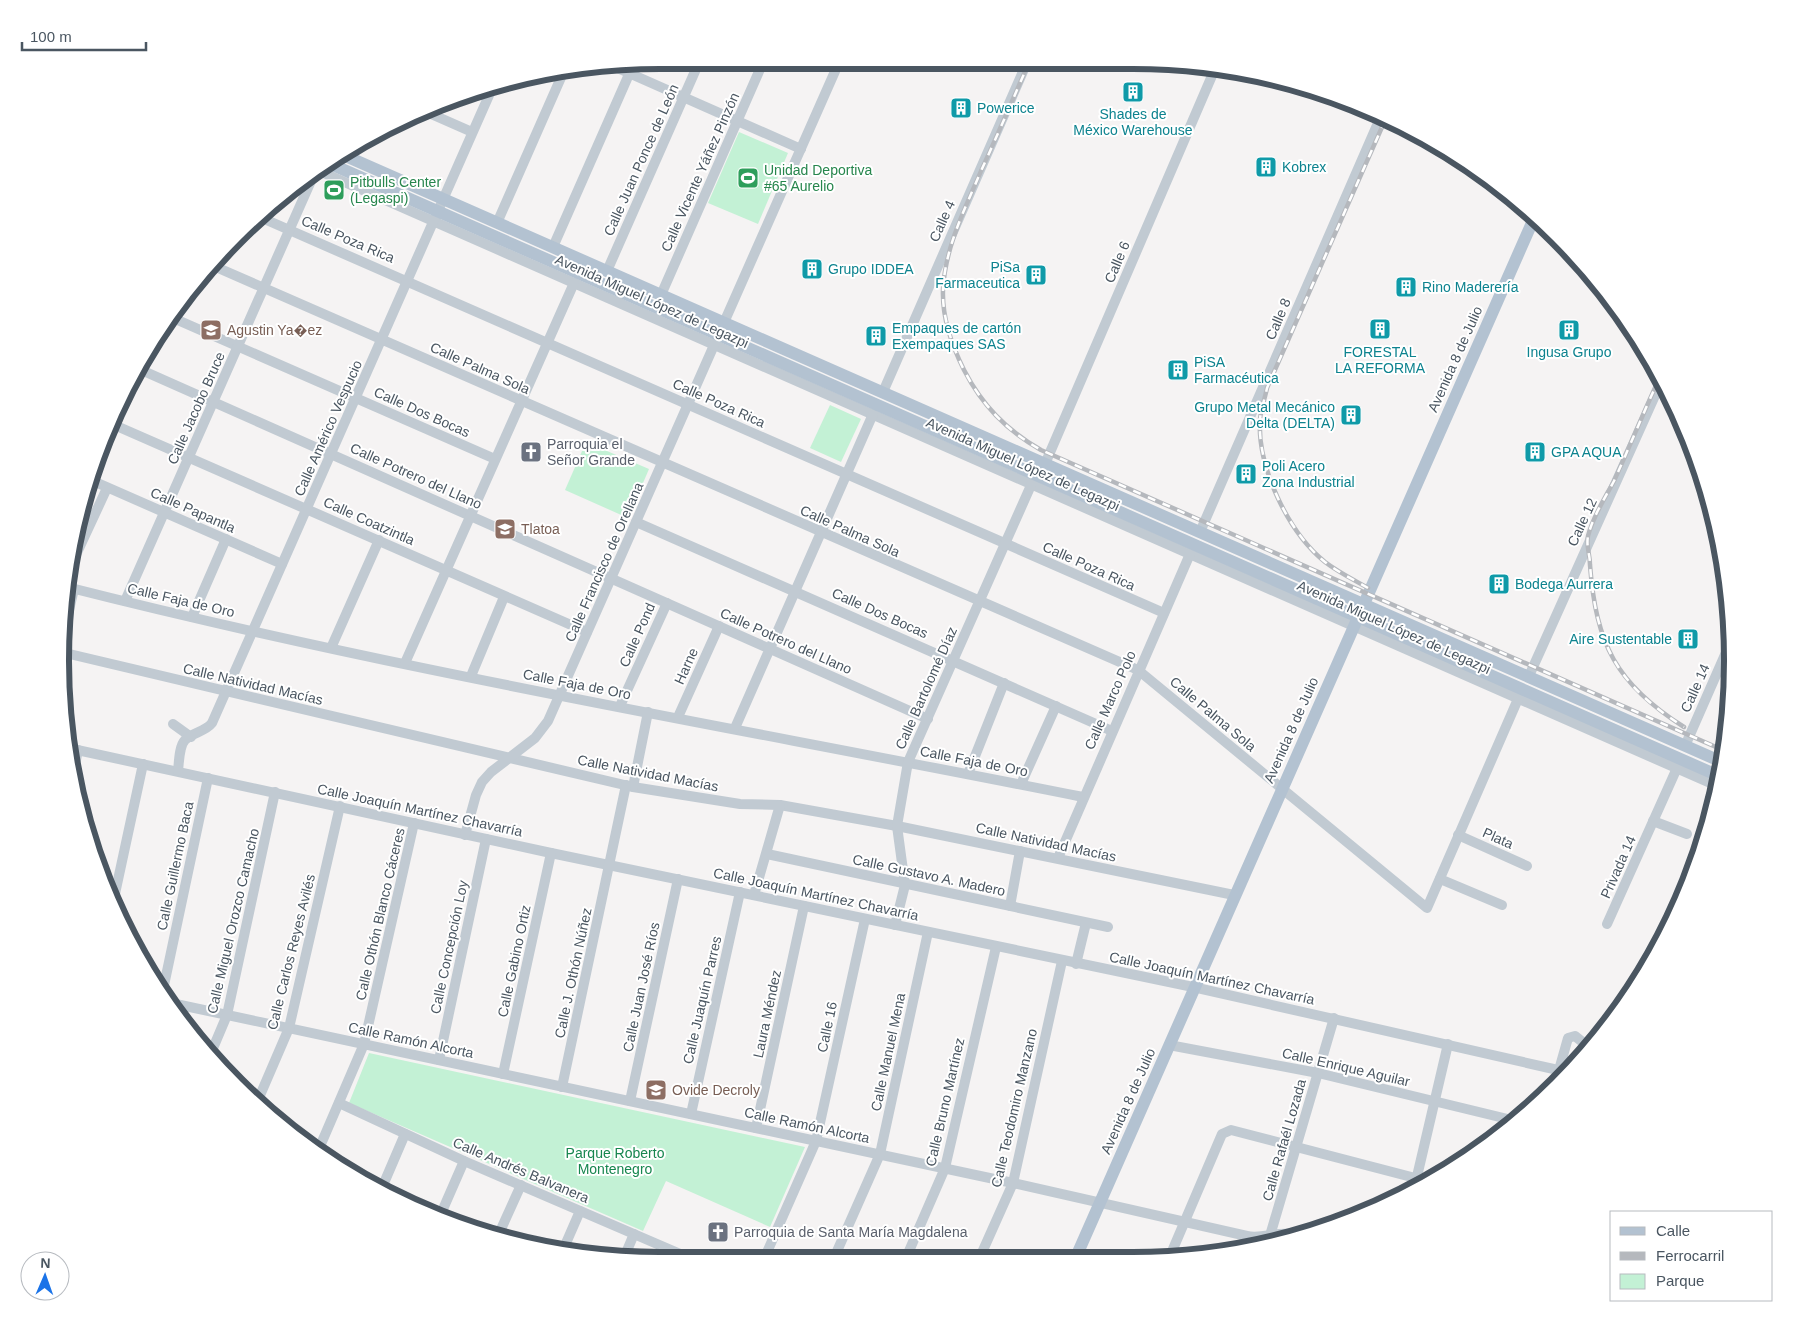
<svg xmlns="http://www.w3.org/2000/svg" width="1793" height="1321" font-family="Arial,sans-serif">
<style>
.green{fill:#c3f1d5}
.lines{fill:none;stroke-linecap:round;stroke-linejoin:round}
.minor{stroke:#c1cad2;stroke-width:10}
.major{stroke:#b3c2d1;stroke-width:12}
.rail-casing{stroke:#b5b8bd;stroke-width:4.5}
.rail{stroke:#fff;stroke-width:2.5;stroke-dasharray:8;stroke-linecap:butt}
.labels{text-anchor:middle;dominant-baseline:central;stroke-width:4;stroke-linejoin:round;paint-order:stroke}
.culture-label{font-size:14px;fill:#0d838f;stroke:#fff;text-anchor:start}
.street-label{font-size:14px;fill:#4a5661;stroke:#fff}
.leisure-label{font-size:14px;fill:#27864d;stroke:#fff;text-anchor:start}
.education-label{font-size:14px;fill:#785e54;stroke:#fff;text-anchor:start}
.worship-label{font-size:14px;fill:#5b616d;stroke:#fff;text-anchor:start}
.park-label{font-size:14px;fill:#17864f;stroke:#fff}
.rim{fill:none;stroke:#4a5661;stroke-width:6}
</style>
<rect width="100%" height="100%" fill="#f5f3f3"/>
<g class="green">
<path d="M739 132 788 153 758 224 708 203Z"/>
<path d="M830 405 861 419 841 462 810 448Z"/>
<path d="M586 442 649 469 628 518 565 490Z"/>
<path d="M369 1053 805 1147 770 1227 666 1181 643 1231 349 1103Z"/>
</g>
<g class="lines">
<g class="minor">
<path d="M613 66 801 149"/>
<path d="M422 110 472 132"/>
<path d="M317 170 1717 786"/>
<path d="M262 218 1164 613"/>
<path d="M497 223 563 73"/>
<path d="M553 247 634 63"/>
<path d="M209 264 1138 670 1427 908 1518 699"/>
<path d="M607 271 700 60"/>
<path d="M661 295 764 60"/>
<path d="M173 318 495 459"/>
<path d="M139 369 928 719"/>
<path d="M883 392 1028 60"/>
<path d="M112 424 587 632"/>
<path d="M93 481 282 564"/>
<path d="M636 522 1112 731"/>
<path d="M1200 532 1381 116"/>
<path d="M69 570 107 488"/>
<path d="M67 587C402 672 744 729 1083 797"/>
<path d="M125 601 315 172"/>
<path d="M192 617 226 539"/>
<path d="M62 639 74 589"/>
<path d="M331 648 379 540"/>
<path d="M61 652 633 787 740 804 780 805 897 826 1234 895"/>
<path d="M405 663 574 283"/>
<path d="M471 676 504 597"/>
<path d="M1529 676 1662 380"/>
<path d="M620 706 667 603"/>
<path d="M678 717 719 626"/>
<path d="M173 724 191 737"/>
<path d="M735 728 873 414"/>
<path d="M1685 746 1731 641"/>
<path d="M68 748 551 853 1193 987 1558 1070"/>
<path d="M74 770 78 750"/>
<path d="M178 771C179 763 179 746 185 740 193 732 205 732 212 723L494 84"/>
<path d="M968 774 1004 683"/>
<path d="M1021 784 1056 706"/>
<path d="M633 787 648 712"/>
<path d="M1653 821 1687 834"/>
<path d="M465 835 476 795 482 782 491 772 535 738 548 721 840 60"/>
<path d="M1458 835 1527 866"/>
<path d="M767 854 1108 927"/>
<path d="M1058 858 1190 554"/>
<path d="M1440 879 1502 905"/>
<path d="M754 895 780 805"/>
<path d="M113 903 143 764"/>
<path d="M1010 906 1020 851"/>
<path d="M1607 924 1677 768"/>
<path d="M895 925 905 885 897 826 908 762 1032 483 1045 464 1214 71"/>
<path d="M1076 964 1086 923"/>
<path d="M163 990 208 778"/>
<path d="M171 1003 1013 1183 1247 1236C1262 1239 1275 1232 1291 1234"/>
<path d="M1169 1045 1318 1073 1516 1121"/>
<path d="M211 1053 227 1015 275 792"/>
<path d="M439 1060 486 839"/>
<path d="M503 1074 551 853"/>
<path d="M1555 1084 1568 1038 1575 1036 1590 1048"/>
<path d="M562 1087 626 785"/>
<path d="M258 1100 289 1028 340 806"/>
<path d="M630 1101 678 879"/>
<path d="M339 1103 464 1161 692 1259"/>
<path d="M691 1114 740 892"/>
<path d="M756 1128 804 906"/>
<path d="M318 1151 364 1044 414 823"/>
<path d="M1415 1185 1448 1044"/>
<path d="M381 1190 405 1134"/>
<path d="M440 1216 464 1161"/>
<path d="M497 1238 521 1185"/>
<path d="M1269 1239 1334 1018"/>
<path d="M1242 1247 1247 1236"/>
<path d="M563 1250 580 1211"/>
<path d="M1170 1256 1222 1134 1231 1130 1423 1180"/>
<path d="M980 1257 1013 1183 1062 961"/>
<path d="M834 1258 880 1154 928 932"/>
<path d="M906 1258 945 1168 996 947"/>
<path d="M764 1259 816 1141 865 919"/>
<path d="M623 1260 634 1234"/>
</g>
<g class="major">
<path d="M341 154 1722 762"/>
<path d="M326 162 1719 776"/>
<path d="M1076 1257 1535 216"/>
</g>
<g class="rail-casing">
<g id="rail">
<path d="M1030 60C1014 97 998 134 981 171 965 209 945 247 943 290 942 316 952 346 964 370 982 405 1006 430 1041 450L1725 751"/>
<path d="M1660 377C1644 411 1630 446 1614 481 1605 498 1593 516 1588 536 1586 547 1590 554 1590 565 1596 644 1616 684 1684 727"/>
<path d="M1368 588C1354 580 1338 572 1325 562 1288 532 1257 467 1260 419 1261 409 1265 398 1267 388L1386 118"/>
</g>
</g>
<use href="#rail" class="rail"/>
</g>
<defs>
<g id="building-square" transform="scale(1.125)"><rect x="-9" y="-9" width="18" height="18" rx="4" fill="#0f9aa8" stroke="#fff"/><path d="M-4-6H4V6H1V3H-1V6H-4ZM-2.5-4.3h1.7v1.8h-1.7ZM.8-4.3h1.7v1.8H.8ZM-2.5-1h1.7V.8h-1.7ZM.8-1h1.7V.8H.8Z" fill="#fff"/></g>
<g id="stadium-square" transform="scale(1.125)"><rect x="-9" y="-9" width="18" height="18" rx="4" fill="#2e9e5b" stroke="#fff"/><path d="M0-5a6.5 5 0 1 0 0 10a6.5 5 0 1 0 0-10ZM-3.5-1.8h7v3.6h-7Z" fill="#fff"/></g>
<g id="school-square" transform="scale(1.125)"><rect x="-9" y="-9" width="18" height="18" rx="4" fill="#8d6e63" stroke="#fff"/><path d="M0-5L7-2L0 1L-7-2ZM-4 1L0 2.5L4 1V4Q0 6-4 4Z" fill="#fff"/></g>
<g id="church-square" transform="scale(1.125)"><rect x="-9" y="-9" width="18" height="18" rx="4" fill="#6b7280" stroke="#fff"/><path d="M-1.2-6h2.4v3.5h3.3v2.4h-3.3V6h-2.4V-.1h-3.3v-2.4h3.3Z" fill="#fff"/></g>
</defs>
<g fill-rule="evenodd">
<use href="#building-square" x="1133" y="92"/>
<use href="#building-square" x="961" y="108"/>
<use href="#building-square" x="1266" y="167"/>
<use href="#stadium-square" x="748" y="178"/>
<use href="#stadium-square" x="334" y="190"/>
<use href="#building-square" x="812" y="269"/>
<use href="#building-square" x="1036" y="275"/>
<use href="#building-square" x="1406" y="287"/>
<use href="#building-square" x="1380" y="329"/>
<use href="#school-square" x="211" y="330"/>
<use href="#building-square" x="1569" y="330"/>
<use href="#building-square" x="876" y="336"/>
<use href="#building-square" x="1178" y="370"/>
<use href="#building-square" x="1351" y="415"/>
<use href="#church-square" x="531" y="452"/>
<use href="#building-square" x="1535" y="452"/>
<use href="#building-square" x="1246" y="474"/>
<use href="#school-square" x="505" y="529"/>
<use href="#building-square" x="1499" y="584"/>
<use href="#building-square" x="1688" y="639"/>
<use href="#school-square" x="656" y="1090"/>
<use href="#church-square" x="718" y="1232"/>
</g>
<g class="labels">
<g class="culture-label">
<text x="977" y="108">Powerice</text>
<text x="1133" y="114" text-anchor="middle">Shades de<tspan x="1133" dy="16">México Warehouse</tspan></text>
<text x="1282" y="167">Kobrex</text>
<text x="1020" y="267" text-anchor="end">PiSa<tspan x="1020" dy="16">Farmaceutica</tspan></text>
<text x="828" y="269">Grupo IDDEA</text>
<text x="1422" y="287">Rino Maderería</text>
<text x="892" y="328">Empaques de cartón<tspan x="892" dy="16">Exempaques SAS</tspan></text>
<text x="1380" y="352" text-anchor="middle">FORESTAL<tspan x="1380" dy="16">LA REFORMA</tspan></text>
<text x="1569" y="352" text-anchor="middle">Ingusa Grupo</text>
<text x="1194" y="362">PiSA<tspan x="1194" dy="16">Farmacéutica</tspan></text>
<text x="1335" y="407" text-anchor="end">Grupo Metal Mecánico<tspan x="1335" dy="16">Delta (DELTA)</tspan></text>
<text x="1551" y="452">GPA AQUA</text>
<text x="1262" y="466">Poli Acero<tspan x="1262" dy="16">Zona Industrial</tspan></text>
<text x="1515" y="584">Bodega Aurrera</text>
<text x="1672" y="639" text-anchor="end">Aire Sustentable</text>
</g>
<g class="street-label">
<text transform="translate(641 160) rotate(-66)">Calle Juan Ponce de León</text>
<text transform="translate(700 172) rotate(-66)">Calle Vicente Yáñez Pinzón</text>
<text transform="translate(942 221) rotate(-66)">Calle 4</text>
<text transform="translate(348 239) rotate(23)">Calle Poza Rica</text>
<text transform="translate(1117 262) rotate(-67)">Calle 6</text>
<text transform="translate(652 301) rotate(24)">Avenida Miguel López de Legazpi</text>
<text transform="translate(1278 319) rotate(-67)">Calle 8</text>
<text transform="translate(1455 359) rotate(-66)">Avenida 8 de Julio</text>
<text transform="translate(480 368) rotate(24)">Calle Palma Sola</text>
<text transform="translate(719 403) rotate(24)">Calle Poza Rica</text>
<text transform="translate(196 408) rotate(-66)">Calle Jacobo Bruce</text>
<text transform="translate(422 412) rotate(24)">Calle Dos Bocas</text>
<text transform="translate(328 428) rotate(-66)">Calle Américo Vespucio</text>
<text transform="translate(1023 464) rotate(24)">Avenida Miguel López de Legazpi</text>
<text transform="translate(416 476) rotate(24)">Calle Potrero del Llano</text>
<text transform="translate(193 510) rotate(24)">Calle Papantla</text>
<text transform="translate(369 521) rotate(24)">Calle Coatzintla</text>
<text transform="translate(1582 522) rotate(-65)">Calle 12</text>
<text transform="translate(850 531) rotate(24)">Calle Palma Sola</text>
<text transform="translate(604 562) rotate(-66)">Calle Francisco de Orellana</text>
<text transform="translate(1089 566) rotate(24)">Calle Poza Rica</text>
<text transform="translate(181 600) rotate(13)">Calle Faja de Oro</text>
<text transform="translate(880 613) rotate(24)">Calle Dos Bocas</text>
<text transform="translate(1394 627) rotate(24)">Avenida Miguel López de Legazpi</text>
<text transform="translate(637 635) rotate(-66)">Calle Pond</text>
<text transform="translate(786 641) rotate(24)">Calle Potrero del Llano</text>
<text transform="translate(686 666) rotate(-66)">Harne</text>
<text transform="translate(253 684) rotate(13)">Calle Natividad Macías</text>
<text transform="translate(577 684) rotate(11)">Calle Faja de Oro</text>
<text transform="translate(926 688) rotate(-66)">Calle Bartolomé Díaz</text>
<text transform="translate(1695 688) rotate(-66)">Calle 14</text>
<text transform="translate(1110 700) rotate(-66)">Calle Marco Polo</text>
<text transform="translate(1213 714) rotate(40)">Calle Palma Sola</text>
<text transform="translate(1291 730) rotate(-66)">Avenida 8 de Julio</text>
<text transform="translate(974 761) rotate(11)">Calle Faja de Oro</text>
<text transform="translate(648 773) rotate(11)">Calle Natividad Macías</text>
<text transform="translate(420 810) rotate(12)">Calle Joaquín Martínez Chavarría</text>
<text transform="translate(1498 838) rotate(24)">Plata</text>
<text transform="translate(1046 842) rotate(12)">Calle Natividad Macías</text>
<text transform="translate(175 866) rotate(-78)">Calle Guillermo Baca</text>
<text transform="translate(1618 867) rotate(-66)">Privada 14</text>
<text transform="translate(929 875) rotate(12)">Calle Gustavo A. Madero</text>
<text transform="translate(816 894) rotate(12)">Calle Joaquín Martínez Chavarría</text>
<text transform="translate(380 914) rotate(-77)">Calle Othón Blanco Cáceres</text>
<text transform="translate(233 921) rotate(-77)">Calle Miguel Orozco Camacho</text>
<text transform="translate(449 947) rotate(-78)">Calle Concepción Loy</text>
<text transform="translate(291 952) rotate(-76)">Calle Carlos Reyes Avilés</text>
<text transform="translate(514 961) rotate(-78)">Calle Gabino Ortiz</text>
<text transform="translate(573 973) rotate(-78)">Calle J. Othón Núñez</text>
<text transform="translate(1212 978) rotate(12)">Calle Joaquín Martínez Chavarría</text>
<text transform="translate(641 987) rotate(-78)">Calle Juan José Ríos</text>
<text transform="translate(702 1000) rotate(-77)">Calle Juaquín Parres</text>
<text transform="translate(767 1014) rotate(-78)">Laura Méndez</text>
<text transform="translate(827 1027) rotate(-78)">Calle 16</text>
<text transform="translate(411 1040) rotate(12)">Calle Ramón Alcorta</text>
<text transform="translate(888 1052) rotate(-78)">Calle Manuel Mena</text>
<text transform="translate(1346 1067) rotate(13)">Calle Enrique Aguilar</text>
<text transform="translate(1128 1101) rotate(-66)">Avenida 8 de Julio</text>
<text transform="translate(945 1102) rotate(-77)">Calle Bruno Martínez</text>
<text transform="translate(1014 1108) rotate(-77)">Calle Teodomiro Manzano</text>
<text transform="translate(807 1125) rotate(12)">Calle Ramón Alcorta</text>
<text transform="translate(1284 1140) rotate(-74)">Calle Rafaél Lozada</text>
<text transform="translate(521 1170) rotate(23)">Calle Andrés Balvanera</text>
</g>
<g class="leisure-label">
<text x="764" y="170">Unidad Deportiva<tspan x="764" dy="16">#65 Aurelio</tspan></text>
<text x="350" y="182">Pitbulls Center<tspan x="350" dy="16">(Legaspi)</tspan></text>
</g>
<g class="education-label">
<text x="227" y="330">Agustin Ya�ez</text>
<text x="521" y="529">Tlatoa</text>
<text x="672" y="1090">Ovide Decroly</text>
</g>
<g class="worship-label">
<text x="547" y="444">Parroquia el<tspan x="547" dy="16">Señor Grande</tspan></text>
<text x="734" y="1232">Parroquia de Santa María Magdalena</text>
</g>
<g class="park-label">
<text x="615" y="1153">Parque Roberto<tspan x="615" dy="16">Montenegro</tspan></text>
</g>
</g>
<path d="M0 0H1793V1321H0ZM660 69H1133A591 591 0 0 1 1724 660V661A591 591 0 0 1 1133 1252H660A591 591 0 0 1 69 661V660A591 591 0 0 1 660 69Z" fill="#fff" fill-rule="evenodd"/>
<path class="rim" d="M660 69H1133A591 591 0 0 1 1724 660V661A591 591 0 0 1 1133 1252H660A591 591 0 0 1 69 661V660A591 591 0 0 1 660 69Z"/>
<rect x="1610" y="1211" width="162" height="90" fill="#ffffff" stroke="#b7bbc0"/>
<rect x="1620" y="1227" width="25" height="8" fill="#b3c2d1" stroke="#b7bbc0"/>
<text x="1656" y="1236" font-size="15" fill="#4a5661">Calle</text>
<rect x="1620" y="1252" width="25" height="8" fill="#b5b8bd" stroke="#b7bbc0"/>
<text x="1656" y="1261" font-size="15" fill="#4a5661">Ferrocarril</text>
<rect x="1620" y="1274" width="25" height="15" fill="#c3f1d5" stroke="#b7bbc0"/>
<text x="1656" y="1286" font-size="15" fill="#4a5661">Parque</text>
<g transform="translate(45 1276) rotate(2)"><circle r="24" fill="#ffffff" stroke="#b7bbc0"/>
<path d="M0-4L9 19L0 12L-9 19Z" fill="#1a73e8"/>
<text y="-8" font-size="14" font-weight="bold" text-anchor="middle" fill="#4a5661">N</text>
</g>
<path d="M22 42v8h124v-8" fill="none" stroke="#4a5661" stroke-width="2.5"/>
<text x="30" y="42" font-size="15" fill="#4a5661" stroke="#ffffff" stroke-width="4" paint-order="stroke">100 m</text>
</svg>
